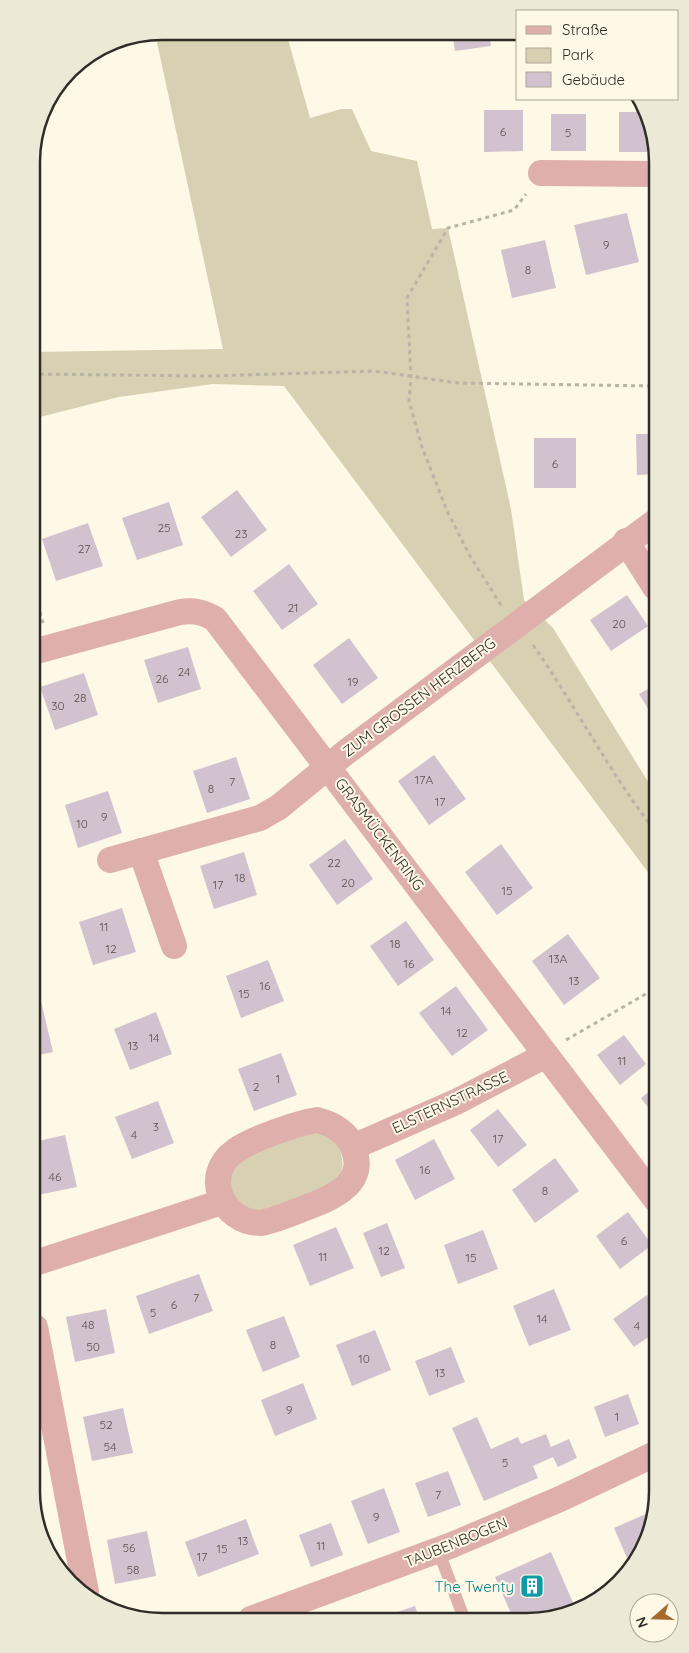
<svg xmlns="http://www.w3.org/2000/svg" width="689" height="1653" font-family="Quicksand,sans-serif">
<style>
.green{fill:#d8d0b3}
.building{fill:#d2c1ce}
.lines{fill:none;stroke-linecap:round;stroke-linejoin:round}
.path{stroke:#b9b5a6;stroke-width:3;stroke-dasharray:4 4;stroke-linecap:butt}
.lane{stroke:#dfafab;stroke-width:12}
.street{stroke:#dfafab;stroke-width:26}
.labels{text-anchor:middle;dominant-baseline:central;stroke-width:4;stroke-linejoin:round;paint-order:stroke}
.number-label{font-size:12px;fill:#585250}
.street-label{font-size:15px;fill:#2f2d26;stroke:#fef9e6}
.culture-label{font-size:15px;fill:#0d838f;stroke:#fef9e6;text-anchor:end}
.rim{fill:none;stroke:#2f2d26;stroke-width:2.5}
</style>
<rect width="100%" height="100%" fill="#fef9e6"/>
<g class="green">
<path d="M162 31 286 32 310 118 341 109H352L371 151 417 161 432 229 448 228 511 509 524 600 553 628 655 793 656 883 284 386 213 384 119 397 32 419V352L223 349 155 33Z"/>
<path d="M313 1129 336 1140C343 1157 346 1166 337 1183L261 1216 238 1206 228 1182 237 1159Z"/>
</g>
<g class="building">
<path d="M452 33H489L491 46 455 51Z"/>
<path d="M484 110H523V151L484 152Z"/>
<path d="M619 112H643L653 128V152H619Z"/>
<rect x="551" y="114" width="35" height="37"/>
<path d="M627 213 639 262 586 275 574 225Z"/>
<path d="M545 240 556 288 512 298 501 250Z"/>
<path d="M636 434H654V474L637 475Z"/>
<rect x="534" y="438" width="42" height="50"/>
<path d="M237 490 267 530 231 557 201 517Z"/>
<path d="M169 502 183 545 137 560 122 518Z"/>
<path d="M88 523 103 566 56 581 42 539Z"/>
<path d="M289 564 318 604 282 630 253 591Z"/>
<path d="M627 595 648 626 611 651 590 620Z"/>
<path d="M349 638 378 678 342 704 313 665Z"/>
<path d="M188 647 201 689 158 703 144 660Z"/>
<path d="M84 673 98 715 55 730 40 687Z"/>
<path d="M655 685V720L639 694Z"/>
<path d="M434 755 466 799 429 825 398 781Z"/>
<path d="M236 757 250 799 207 813 193 771Z"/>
<path d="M108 791 122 833 78 848 65 805Z"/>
<path d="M345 839 373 879 337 905 309 865Z"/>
<path d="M501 844 533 888 497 915 465 872Z"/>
<path d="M244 852 257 895 214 909 200 866Z"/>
<path d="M122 908 136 952 93 965 79 922Z"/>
<path d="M406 921 434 960 398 986 370 946Z"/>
<path d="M568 934 600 978 564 1005 532 961Z"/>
<path d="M268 960 284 1001 241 1018 226 976Z"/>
<path d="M456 986 488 1030 452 1056 419 1013Z"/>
<path d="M41 1001 53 1052 34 1056V1003Z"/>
<path d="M156 1012 172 1054 130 1070 114 1029Z"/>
<path d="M624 1035 646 1064 620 1085 597 1055Z"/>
<path d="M281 1053 297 1095 254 1111 238 1069Z"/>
<path d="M656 1086V1118L641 1098Z"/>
<path d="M158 1101 174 1143 132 1159 115 1117Z"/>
<path d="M498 1109 527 1145 498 1167 470 1130Z"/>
<path d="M65 1135 77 1187 38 1195 35 1182 34 1142Z"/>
<path d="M434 1139 455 1179 415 1200 395 1160Z"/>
<path d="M555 1158 579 1191 535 1223 512 1190Z"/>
<path d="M628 1212 652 1245 620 1269 596 1236Z"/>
<path d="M387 1223 405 1268 381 1277 363 1233Z"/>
<path d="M336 1227 354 1268 310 1286 293 1245Z"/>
<path d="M483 1230 498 1269 458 1284 444 1245Z"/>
<path d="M199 1274 213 1311 149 1334 136 1296Z"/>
<path d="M554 1289 571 1330 529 1346 513 1306Z"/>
<path d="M647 1295 657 1310V1331L634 1347 613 1319Z"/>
<path d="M106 1309 115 1353 75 1362 66 1317Z"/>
<path d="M284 1316 300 1357 263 1372 246 1330Z"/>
<path d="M375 1330 391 1370 352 1386 336 1345Z"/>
<path d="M451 1347 465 1382 429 1396 415 1361Z"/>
<path d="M303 1383 317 1419 275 1436 261 1400Z"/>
<path d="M628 1394 639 1424 605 1437 594 1407Z"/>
<path d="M123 1408 133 1453 92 1461 83 1417Z"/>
<path d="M477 1417 491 1449 518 1437 521 1444 546 1434 551 1447 569 1439 577 1458 558 1467 553 1457 533 1466 538 1478 484 1501 452 1428Z"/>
<path d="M448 1471 461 1505 428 1517 415 1483Z"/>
<path d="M384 1488 400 1532 368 1544 351 1501Z"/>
<path d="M655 1510 648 1541 639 1556 628 1560 614 1528Z"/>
<path d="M246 1519 259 1554 198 1577 185 1542Z"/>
<path d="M331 1523 343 1555 311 1567 299 1535Z"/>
<path d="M147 1531 156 1576 115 1584 107 1540Z"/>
<path d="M551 1552 574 1605 589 1600 561 1617 513 1618 495 1577Z"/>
<path d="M415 1606 419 1618H380Z"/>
</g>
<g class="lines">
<g class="path">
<path d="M32 374 208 376 375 371 458 383 654 386"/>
<path d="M33 589 43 623"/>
<path d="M501 605 470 556 447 511 422 447 409 401 411 378 407 298 448 228 514 210 526 194"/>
<path d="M533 645C576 706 609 772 655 831"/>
<path d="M566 1040 656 988"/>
</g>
<path class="lane" d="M438 1550 464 1618"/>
<g class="street">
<path d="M541 173 654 174"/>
<path d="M626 541 655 587"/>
<path d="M33 652 180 612C194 610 203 612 215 619L657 1201"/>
<path d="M141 851 174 946"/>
<path d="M110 860 260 818 279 807 345 753 655 522"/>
<path d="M317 1120C333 1124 346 1131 353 1147 368 1184 332 1198 305 1208 290 1214 276 1220 261 1223 222 1223 201 1175 235 1151 251 1139 298 1123 317 1120Z"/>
<path d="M353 1147 456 1102 546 1055"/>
<path d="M35 1263 222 1202"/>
<path d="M35 1327 86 1592"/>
<path d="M251 1619 452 1545 560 1499 657 1453"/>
</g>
</g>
<defs>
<g id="building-square" transform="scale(1.25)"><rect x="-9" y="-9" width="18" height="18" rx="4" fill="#0f9aa8" stroke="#fef9e6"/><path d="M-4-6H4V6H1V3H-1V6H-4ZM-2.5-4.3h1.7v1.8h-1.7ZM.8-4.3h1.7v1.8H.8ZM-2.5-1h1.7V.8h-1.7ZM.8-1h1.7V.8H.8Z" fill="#fff"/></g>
</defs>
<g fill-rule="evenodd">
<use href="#building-square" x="532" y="1586"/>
</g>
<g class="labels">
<g class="number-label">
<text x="503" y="131">6</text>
<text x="568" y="132">5</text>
<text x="606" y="244">9</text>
<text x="528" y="269">8</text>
<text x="555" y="463">6</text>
<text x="164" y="527">25</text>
<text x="241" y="533">23</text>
<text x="84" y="548">27</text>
<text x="293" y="607">21</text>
<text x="619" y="623">20</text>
<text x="184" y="671">24</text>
<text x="162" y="678">26</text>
<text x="353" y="681">19</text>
<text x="80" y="697">28</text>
<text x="58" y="705">30</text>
<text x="424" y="779">17A</text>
<text x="232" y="781">7</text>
<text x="211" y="788">8</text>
<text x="440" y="801">17</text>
<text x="104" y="816">9</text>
<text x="82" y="823">10</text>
<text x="334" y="862">22</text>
<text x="240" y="877">18</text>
<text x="348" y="882">20</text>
<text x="218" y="884">17</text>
<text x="507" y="890">15</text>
<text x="104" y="926">11</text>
<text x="395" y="943">18</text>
<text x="111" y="948">12</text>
<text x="558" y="958">13A</text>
<text x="409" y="963">16</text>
<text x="574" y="980">13</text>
<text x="265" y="985">16</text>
<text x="244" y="993">15</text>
<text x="446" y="1010">14</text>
<text x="462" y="1032">12</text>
<text x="154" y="1037">14</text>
<text x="133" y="1045">13</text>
<text x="622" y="1060">11</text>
<text x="278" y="1078">1</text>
<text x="256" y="1086">2</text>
<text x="156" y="1126">3</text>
<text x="134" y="1134">4</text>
<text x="498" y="1138">17</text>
<text x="425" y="1169">16</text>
<text x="55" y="1176">46</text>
<text x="545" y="1190">8</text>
<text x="624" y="1240">6</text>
<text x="384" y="1250">12</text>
<text x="323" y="1256">11</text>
<text x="471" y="1257">15</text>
<text x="196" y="1297">7</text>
<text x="174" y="1304">6</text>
<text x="153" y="1312">5</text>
<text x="542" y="1318">14</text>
<text x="88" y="1324">48</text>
<text x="637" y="1325">4</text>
<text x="273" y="1344">8</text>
<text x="93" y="1346">50</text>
<text x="364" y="1358">10</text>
<text x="440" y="1372">13</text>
<text x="289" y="1409">9</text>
<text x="617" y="1416">1</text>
<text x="106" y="1424">52</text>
<text x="110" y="1446">54</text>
<text x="505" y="1462">5</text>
<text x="438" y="1494">7</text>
<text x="376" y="1516">9</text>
<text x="243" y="1540">13</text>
<text x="321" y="1545">11</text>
<text x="129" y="1547">56</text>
<text x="222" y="1548">15</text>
<text x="202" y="1556">17</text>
<text x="133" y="1569">58</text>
</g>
<g class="street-label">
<text transform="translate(419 697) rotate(-37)">ZUM GROSSEN HERZBERG</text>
<text transform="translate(380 834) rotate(53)">GRASMÜCKENRING</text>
<text transform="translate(450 1102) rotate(-25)">ELSTERNSTRASSE</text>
<text transform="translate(456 1542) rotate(-22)">TAUBENBOGEN</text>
</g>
<g class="culture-label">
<text x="514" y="1586">The Twenty</text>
</g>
</g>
<path d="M0 0H689V1653H0ZM162 40H527A122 122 0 0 1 649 162V1491A122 122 0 0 1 527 1613H162A122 122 0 0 1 40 1491V162A122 122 0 0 1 162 40Z" fill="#ede9d7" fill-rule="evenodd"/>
<path class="rim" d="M162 40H527A122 122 0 0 1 649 162V1491A122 122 0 0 1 527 1613H162A122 122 0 0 1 40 1491V162A122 122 0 0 1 162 40Z"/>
<rect x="516" y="10" width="162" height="90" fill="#fef9e6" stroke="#aba799"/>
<rect x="526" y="26" width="25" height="8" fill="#dfafab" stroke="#aba799"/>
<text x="562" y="35" font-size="15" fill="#2f2d26">Straße</text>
<rect x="526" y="48" width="25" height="15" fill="#d8d0b3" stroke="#aba799"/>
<text x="562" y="60" font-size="15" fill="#2f2d26">Park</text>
<rect x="526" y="72" width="25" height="15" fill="#d2c1ce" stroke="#aba799"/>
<text x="562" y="85" font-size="15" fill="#2f2d26">Gebäude</text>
<g transform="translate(654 1618) rotate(250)"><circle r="24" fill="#fef9e6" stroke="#aba799"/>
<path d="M0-4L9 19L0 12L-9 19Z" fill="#a76c2d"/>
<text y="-8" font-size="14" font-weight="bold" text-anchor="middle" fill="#2f2d26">N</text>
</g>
</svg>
